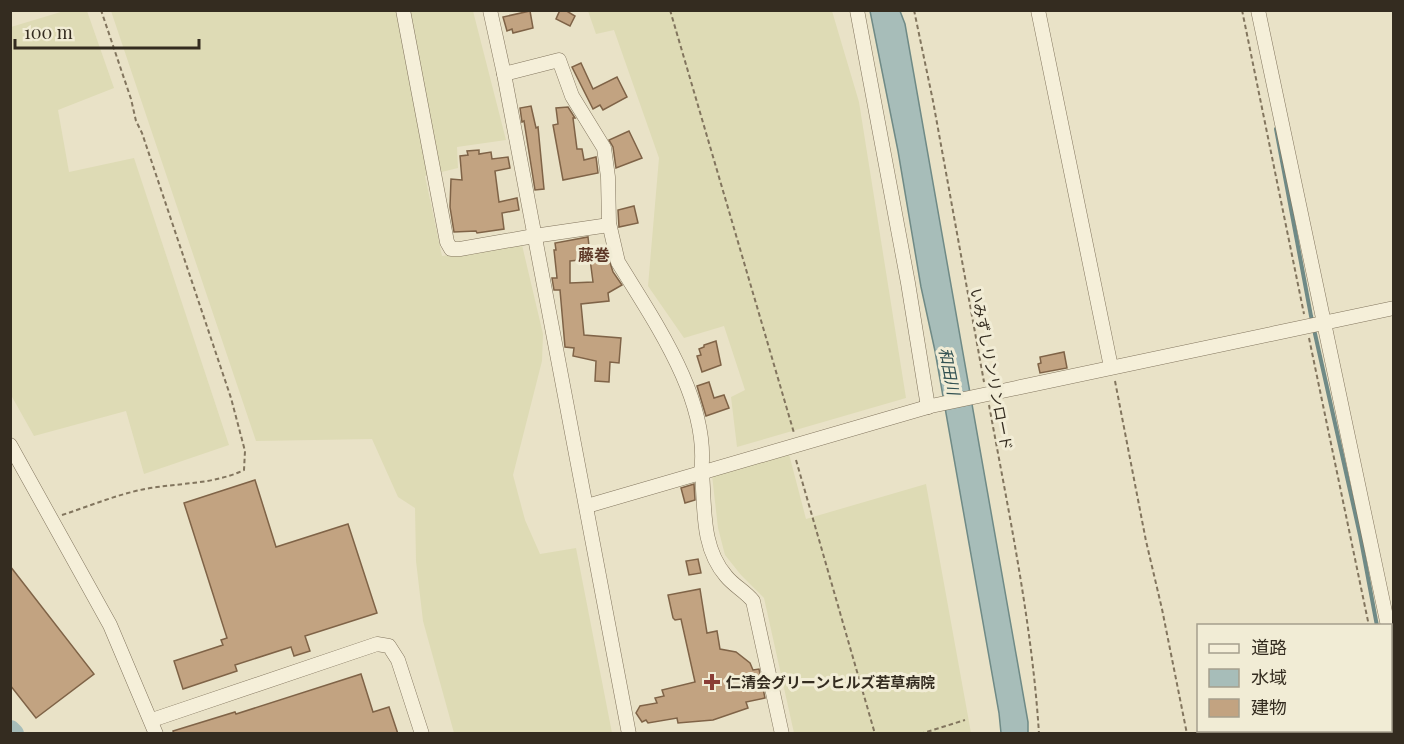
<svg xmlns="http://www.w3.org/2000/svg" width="1404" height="744" font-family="'Playfair Display','Noto Sans JP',serif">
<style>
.farmland{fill:#dedbb5}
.water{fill:#a7bdb9;stroke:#6f8a86;stroke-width:1.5}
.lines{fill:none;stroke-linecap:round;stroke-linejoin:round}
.stream{stroke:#6f8a86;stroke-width:4}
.river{stroke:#a7bdb9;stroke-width:22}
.building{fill:#c2a381;stroke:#7f6347;stroke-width:1.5;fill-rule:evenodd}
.minor-casing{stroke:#82755e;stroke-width:15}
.path{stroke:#82755e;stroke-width:2;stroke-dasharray:4.5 3;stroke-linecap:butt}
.minor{stroke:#f5efd9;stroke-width:14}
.poi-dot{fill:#8a3d35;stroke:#f1ecd5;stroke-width:2}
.labels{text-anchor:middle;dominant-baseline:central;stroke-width:6;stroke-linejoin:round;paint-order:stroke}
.street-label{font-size:15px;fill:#342c20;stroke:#f1ecd5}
.poi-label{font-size:15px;font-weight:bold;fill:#342c20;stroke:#f1ecd5;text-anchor:start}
.neighbourhood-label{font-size:16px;font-weight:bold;fill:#5c3625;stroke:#f1ecd5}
.water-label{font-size:16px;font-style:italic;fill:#315152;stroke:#f1ecd5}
</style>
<rect width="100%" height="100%" fill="#e9e2c7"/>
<g class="farmland">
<path d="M396 10 397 14 417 10 473 11 506 140 457 147 458 168 425 176 442 256 522 245 543 334 542 361 513 475 525 520 540 554 576 548 612 733H454L423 621 416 561 415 508 398 497 372 439 256 441 111 11Z"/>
<path d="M64 11H87L114 88 58 110 69 172 134 158 229 445 144 474 126 411 34 436 11 395V27Z"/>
<path d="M588 11H832L859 102 906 398 737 447 731 397 745 390 724 326 684 338 648 286 659 158 614 30 596 34Z"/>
<path d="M789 454 806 519 926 484 971 733H794L764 598 741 575 725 555 718 528 712 475Z"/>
</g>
<path class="water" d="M870 11H900L905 24 1028 722V733H1001L999 713 935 351 921 287 898 151Z"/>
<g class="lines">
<g class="stream">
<path d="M1276 129 1311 316 1360 535 1377 626"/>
<path d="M1390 688 1393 698"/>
</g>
<path class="river" d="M10 731 13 734"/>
</g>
<g class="building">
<path d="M560 10H565L575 16 570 26 556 19Z"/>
<path d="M530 11 533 28 513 33 512 29 507 31 503 17Z"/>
<path d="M581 63 593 89 617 77 627 97 603 110 600 105 593 109 572 67Z"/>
<path d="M531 106 536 128 538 127 544 189 535 190 524 121 522 122 520 108Z"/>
<path d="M568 107 575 118H573L577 149H582L584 160 596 157 598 173 563 180 553 125 558 124 556 108Z"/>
<path d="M629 131 642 158 616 168 613 147 609 140Z"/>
<path d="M479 150V154L491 152 492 159 508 157 510 168 495 171 499 202 517 198 519 210 502 213 504 229 477 233 476 231 454 232 450 207 451 179 462 180 460 156 468 155 467 151Z"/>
<path d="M634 206 638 223 619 227 618 210Z"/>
<path d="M588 237 590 255 607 253 613 272 622 285 608 293 609 301 581 304 584 335 621 338 619 363 610 362 609 382 595 381 596 361 573 356 574 348 565 347 560 290H554L552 278H557L554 250H556L555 243ZM590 259 593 282 570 283V261Z"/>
<path d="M716 341 721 365 702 372 697 356 701 355 699 349 704 347V345Z"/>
<path d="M1064 352 1067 368 1040 373 1038 364 1041 363 1040 357Z"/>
<path d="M709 382 714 398 724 395 729 408 706 416 697 386Z"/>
<path d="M255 480 276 547 348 524 377 613 305 636 310 651 294 656 291 647 235 665 237 671 183 689 174 661 223 645 221 640 227 638 184 503Z"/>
<path d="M694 484 695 500 685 503 681 488Z"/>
<path d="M698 559 701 573 689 575 686 561Z"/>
<path d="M10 566 94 674 36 718 10 685Z"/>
<path d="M700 589 707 633 717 631 720 649 736 652 750 663 753 670 759 669 765 698 746 702 748 708 713 720 678 723 677 718 648 723 646 720 642 722 636 713 640 706 657 703 655 698 664 696 662 690 695 682 681 619 675 620 673 618 668 595Z"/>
<path d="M361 674 373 712 389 707 398 734H174L173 731 235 712 236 714Z"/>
</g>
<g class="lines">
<g class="minor-casing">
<g id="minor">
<path d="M403 10 447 242 451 249H460L534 236 609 225"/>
<path d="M490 10 504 74 629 734"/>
<path d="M857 10 908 283 928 407"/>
<path d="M1038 10 1111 367"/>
<path d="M1258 10 1388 626"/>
<path d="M504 74 559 60 572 96 604 148 608 177 609 223 618 262C654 321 711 401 701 473"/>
<path d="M10 445 110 625 156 734"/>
<path d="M702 472C705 508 701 547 726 576 734 586 745 591 753 601L782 734"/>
<path d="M587 506 931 406 1394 308"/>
<path d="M1390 639 1394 656"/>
<path d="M152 720 377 644 389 646 398 660 422 734"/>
</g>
</g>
<g class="path">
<path d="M670 10 794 433"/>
<path d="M914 10 933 101 984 382"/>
<path d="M1242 10 1304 314"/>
<path d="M1309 338 1369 626"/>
<path d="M1115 381 1146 541 1162 609 1187 734"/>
<path d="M989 405C1009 514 1032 623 1039 734"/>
<path d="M796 460 875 734"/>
<path d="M62 515C93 505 125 491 157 487 186 483 217 483 244 470L245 451 231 398 142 133 136 121 131 99 101 10"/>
<path d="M1390 703 1394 702"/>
<path d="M920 734 965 720"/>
</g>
<use href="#minor" class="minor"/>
</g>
<path class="poi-dot" d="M709 673h6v6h6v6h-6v6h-6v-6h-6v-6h6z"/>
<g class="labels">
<g class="street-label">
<text transform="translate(992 369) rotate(79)">いみずしリンリンロード</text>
</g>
<g class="poi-label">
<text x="726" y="682">仁清会グリーンヒルズ若草病院</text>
</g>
<g class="neighbourhood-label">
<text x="594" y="254">藤巻</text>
</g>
<g class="water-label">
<text transform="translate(950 371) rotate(79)">和田川</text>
</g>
</g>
<rect width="1404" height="744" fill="none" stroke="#342c20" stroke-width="24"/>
<rect x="1197" y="624" width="195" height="108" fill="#f1ecd5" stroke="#a59f8d" stroke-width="1.5"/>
<rect x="1209" y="644" width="30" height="9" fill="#f5efd9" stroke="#a59f8d" stroke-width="1.5"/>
<text x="1251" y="654" font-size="18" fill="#342c20">道路</text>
<rect x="1209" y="669" width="30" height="18" fill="#a7bdb9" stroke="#a59f8d" stroke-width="1.5"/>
<text x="1251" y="684" font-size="18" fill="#342c20">水域</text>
<rect x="1209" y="699" width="30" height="18" fill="#c2a381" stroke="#a59f8d" stroke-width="1.5"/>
<text x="1251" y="714" font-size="18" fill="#342c20">建物</text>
<path d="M15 39v9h184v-9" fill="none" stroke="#342c20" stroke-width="3"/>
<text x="24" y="39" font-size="18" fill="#342c20" stroke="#f1ecd5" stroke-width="4.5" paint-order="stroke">100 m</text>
</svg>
